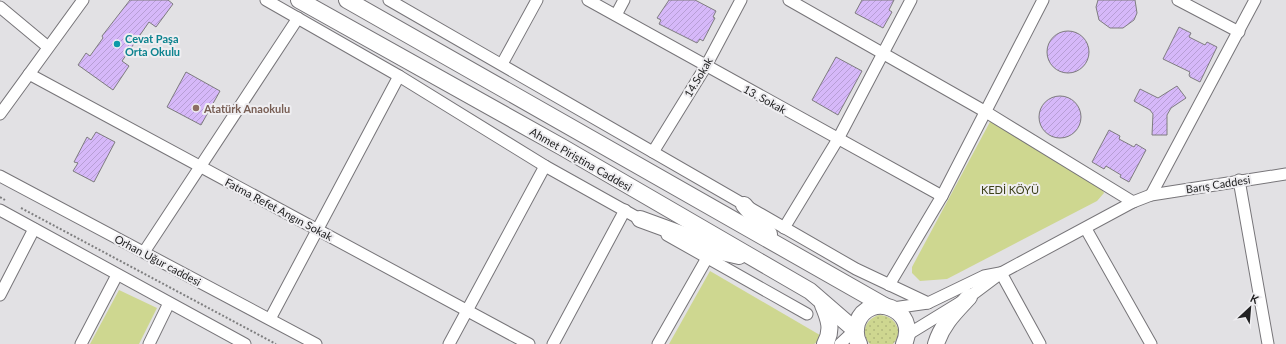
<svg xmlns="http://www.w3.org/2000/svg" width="1286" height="344" font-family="Lato,sans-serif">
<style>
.grass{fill:url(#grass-dots)}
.park{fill:#ced790}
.building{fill:url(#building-hatch);stroke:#7e7c7f}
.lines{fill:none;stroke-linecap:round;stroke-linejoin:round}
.street-casing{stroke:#777579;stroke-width:13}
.secondary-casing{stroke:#777579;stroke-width:18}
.path{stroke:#7e7e7f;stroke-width:2;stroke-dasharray:2 2;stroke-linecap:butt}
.street{stroke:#fff;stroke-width:11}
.secondary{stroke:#fff;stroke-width:16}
.culture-dot{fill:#0f9aa8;stroke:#efeef1;stroke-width:1.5}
.education-dot{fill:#8d6e63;stroke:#efeef1;stroke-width:1.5}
.labels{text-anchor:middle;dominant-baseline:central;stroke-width:4;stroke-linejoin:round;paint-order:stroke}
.culture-label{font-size:11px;font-weight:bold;fill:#0d838f;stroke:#efeef1;text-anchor:start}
.street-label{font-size:11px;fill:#222223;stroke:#efeef1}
.education-label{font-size:11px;font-weight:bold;fill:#785e54;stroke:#efeef1;text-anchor:start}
.park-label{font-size:11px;fill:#3d411a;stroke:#efeef1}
</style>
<defs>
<pattern id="grass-dots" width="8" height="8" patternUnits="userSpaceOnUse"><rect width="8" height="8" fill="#ced790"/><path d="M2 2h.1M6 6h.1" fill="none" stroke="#b1b87c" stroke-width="1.8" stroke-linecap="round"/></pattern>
<pattern id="building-hatch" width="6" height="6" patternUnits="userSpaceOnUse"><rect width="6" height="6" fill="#d6b8f9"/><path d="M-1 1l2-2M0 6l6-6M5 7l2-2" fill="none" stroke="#b79ed5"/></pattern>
</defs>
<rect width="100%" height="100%" fill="#e2e1e4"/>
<path class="grass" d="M879 315C894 315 905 331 893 344H870C860 333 865 319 879 315Z"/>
<g class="park">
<path d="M991 120 1101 186 1104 193 1097 201 947 279 920 281 912 273V267Z"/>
<path d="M710 271 825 338 814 344H669Z"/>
<path d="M119 290 157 308 139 344H90Z"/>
</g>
<g class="building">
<path d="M130 0H168L173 4 156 27 149 22 122 61 129 66 113 90 78 65 86 53 90 56 103 38 102 36Z"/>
<path d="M669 0H695L716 11 713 17 715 18 703 41 700 39 697 43 659 24 661 20 657 18Z"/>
<path d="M862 0H894L889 10 892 12 883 28 855 13Z"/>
<path d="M1098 0H1135L1137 13 1134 20 1123 28H1110L1099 20 1096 7Z"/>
<path d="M1179 27 1191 33 1189 37 1205 45 1207 42 1217 47 1200 82 1190 77 1189 75 1190 72 1163 59Z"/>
<circle cx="1068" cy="52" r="21"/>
<path d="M836 57 862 71 838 115 812 100Z"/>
<path d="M186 72 220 91 201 125 167 107Z"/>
<path d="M1177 86 1186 98 1171 108 1167 115V135H1152L1153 114 1150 110 1134 101 1140 89 1158 98Z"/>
<circle cx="1060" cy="117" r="21"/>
<path d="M1109 130 1120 136 1119 139 1134 147 1136 144 1146 150 1129 182 1120 177 1121 175 1106 166 1104 169 1092 162Z"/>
<path d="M96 132 115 142 94 182 73 171 78 163 74 162 87 137 91 140Z"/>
</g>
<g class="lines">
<g class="street-casing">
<g id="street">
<path d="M266 0 399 76 545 166 647 223"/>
<path d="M389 0 856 269 928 303"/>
<path d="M588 0 942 196"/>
<path d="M789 0 986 112 1133 202"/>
<path d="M1178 0 1239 32"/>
<path d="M0 7 48 47"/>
<path d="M616 15 624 0"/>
<path d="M502 64 537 0"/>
<path d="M29 74 529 344"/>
<path d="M0 114 83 0"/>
<path d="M653 152 706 66 741 0"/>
<path d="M0 176 316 344"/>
<path d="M1239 180 1268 344"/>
<path d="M1151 195 1255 0"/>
<path d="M0 210 245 344"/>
<path d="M784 228 838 139 911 0"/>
<path d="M1086 229 1151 344"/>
<path d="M667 235 807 314"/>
<path d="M144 252 298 18"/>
<path d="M1001 273 1040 344"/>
<path d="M889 285 942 196 1043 0"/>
<path d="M0 295 34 229"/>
<path d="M893 308 928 303 984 276 1000 273"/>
<path d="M270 319 399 76"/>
<path d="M907 335 969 297 1001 273 1133 202 1151 195 1286 174"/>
<path d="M81 344 117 275"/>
<path d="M149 344 169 303"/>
<path d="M449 344 545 166"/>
<path d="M553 344 625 210"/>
<path d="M658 344 707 258"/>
<path d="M840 344 855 330"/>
</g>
</g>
<g class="secondary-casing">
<g id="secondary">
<path d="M299 0 562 147 810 291 855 330"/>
<path d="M347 0 885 306"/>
<path d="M744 205 769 234"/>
<path d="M640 219 692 238 717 251 739 256"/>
<path d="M823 305C829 319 833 330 825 344"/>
<path d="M859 344C855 337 855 331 857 323 869 290 920 309 904 344"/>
<path d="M936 344C942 324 956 311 969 297"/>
</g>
</g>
<g class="path">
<path d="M0 197 5 200"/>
<path d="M21 208 276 344"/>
</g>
<use href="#street" class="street"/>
<use href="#secondary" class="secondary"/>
</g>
<circle class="culture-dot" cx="117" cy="44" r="4"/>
<circle class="education-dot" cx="196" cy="108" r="4"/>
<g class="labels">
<g class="culture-label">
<text x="125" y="38">Cevat Paşa<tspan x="125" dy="13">Orta Okulu</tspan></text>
</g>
<g class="street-label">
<text transform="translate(698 77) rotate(-59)">14.Sokak</text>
<text transform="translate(765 99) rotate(29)">13. Sokak</text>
<text transform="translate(581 159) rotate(30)">Ahmet Piriştina Caddesi</text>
<text transform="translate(1218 184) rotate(-9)">Barış Caddesi</text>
<text transform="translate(279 209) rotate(28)">Fatma Refet Angın Sokak</text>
<text transform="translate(158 260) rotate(28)">Orhan Uğur caddesi</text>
</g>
<g class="education-label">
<text x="204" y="108">Atatürk Anaokulu</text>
</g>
<g class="park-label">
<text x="1010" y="189">KEDİ KÖYÜ</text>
</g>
</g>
<g transform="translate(1250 308) rotate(26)" stroke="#efeef1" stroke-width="3" paint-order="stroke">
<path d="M0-3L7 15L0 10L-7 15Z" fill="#222223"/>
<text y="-6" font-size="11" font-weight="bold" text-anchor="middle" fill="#222223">K</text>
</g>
</svg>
